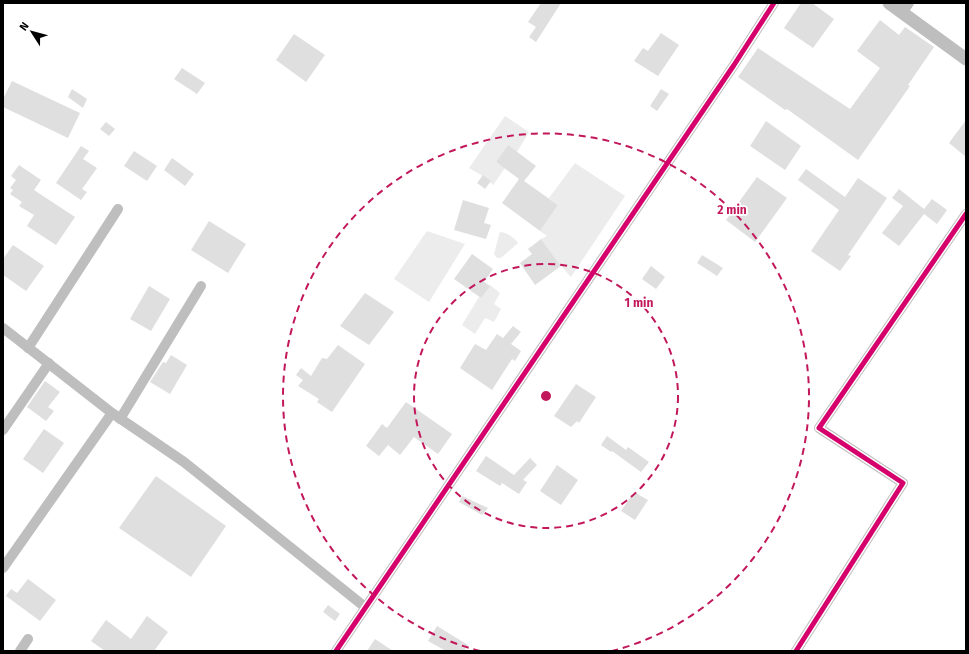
<svg xmlns="http://www.w3.org/2000/svg" width="969" height="654" font-family="'Fira Sans',sans-serif">
<style>
.green{fill:#ececec}
.building{fill:#dfdfdf}
.lines{fill:none;stroke-linecap:round;stroke-linejoin:round}
.minor{stroke:#bebebe;stroke-width:10}
.tertiary{stroke:#bebebe;stroke-width:13}
.cycleway-casing{stroke:#fff;stroke-width:8}
.cycleway{stroke:#d6006c;stroke-width:5}
.ring{fill:none;stroke:#c2185b;stroke-width:2;stroke-dasharray:7 5}
.centre{fill:#c2185b;stroke:#fff;stroke-width:2}
.ring-label{font-size:12px;text-anchor:middle;font-weight:bold;fill:#c2185b;stroke:#fff;stroke-width:3.5;stroke-linejoin:round;paint-order:stroke}
</style>
<rect width="100%" height="100%" fill="#fff"/>
<g class="green">
<path d="M505 116 529 132 517 152 508 146 496 162 505 168 493 185 490 182 491 181 469 168Z"/>
<path d="M575 163 625 196 571 277 561 266 541 239 547 236 540 231 558 205 549 198Z"/>
<path d="M427 231 465 244 429 302 394 279Z"/>
<path d="M500 232C506 232 515 238 518 243L501 258H497L494 254 499 235Z"/>
<path d="M490 285 500 293 494 304 501 309 494 322 485 318 475 334 462 325 479 297 481 298Z"/>
</g>
<g class="building">
<path d="M541 3H561L536 42 529 37 536 27 528 22Z"/>
<path d="M801 3H812L834 19 813 48 784 28Z"/>
<path d="M880 20 899 35 905 27 934 47 908 85 910 86 858 160 787 109 785 110 738 77 758 48 850 109 880 68 857 51Z"/>
<path d="M661 33 679 45 658 76 634 61 643 48 648 51Z"/>
<path d="M294 34 325 55 306 82 276 60Z"/>
<path d="M182 68 205 83 197 94 174 79Z"/>
<path d="M12 81 80 113 68 138 3 107V99Z"/>
<path d="M72 89 87 99 83 108 68 97Z"/>
<path d="M661 89 669 94 657 111 650 106Z"/>
<path d="M966 120V157L949 143Z"/>
<path d="M766 121 801 146 785 170 750 146Z"/>
<path d="M106 122 115 129 109 136 100 129Z"/>
<path d="M508 145 536 166 524 181 558 205 540 231 502 203 519 179 496 162Z"/>
<path d="M81 146 89 151 83 159 97 168 82 189 87 192 81 200 56 183Z"/>
<path d="M134 151 157 166 147 181 124 166Z"/>
<path d="M172 158 194 174 185 186 164 170Z"/>
<path d="M19 165 41 180 34 190 75 217 56 245 27 226 34 215 19 206 22 202 10 194 13 190 10 188 16 180 11 176Z"/>
<path d="M806 169 845 197 858 178 887 198 848 255 851 256 840 271 811 251 839 210 798 180Z"/>
<path d="M483 175 491 181 485 189 477 183Z"/>
<path d="M757 177 787 198 755 242 726 220Z"/>
<path d="M899 189 924 209 932 199 947 210 937 224 924 214 899 246 882 233 903 206 892 198Z"/>
<path d="M463 200 489 208 484 223 491 225 486 239 454 230Z"/>
<path d="M209 221 246 244 228 273 191 250Z"/>
<path d="M541 239 561 266 535 285 520 263 532 254 528 249Z"/>
<path d="M13 245 44 266 26 291 3 275V259Z"/>
<path d="M472 254 493 269 484 282 490 286 481 298 454 279Z"/>
<path d="M702 255 723 268 717 276 697 263Z"/>
<path d="M651 266 665 277 656 289 642 279Z"/>
<path d="M149 286 170 299 151 331 130 319Z"/>
<path d="M365 293 394 312 369 345 340 326Z"/>
<path d="M513 326 521 332 511 344 521 351 515 361 512 359 492 390 460 368 475 344 486 350 497 334 503 338Z"/>
<path d="M338 345 365 364 332 412 317 402 319 399 298 386 303 380 296 375 301 368 311 376 322 358 327 359Z"/>
<path d="M171 355 187 365 170 394 150 382 163 362 166 363Z"/>
<path d="M45 381 60 392 48 407 54 411 46 421 27 407Z"/>
<path d="M576 384 596 397 579 423 577 421 571 427 554 416Z"/>
<path d="M406 402 452 434 438 454 414 437 400 455 388 445 379 456 366 446 382 424 387 428Z"/>
<path d="M44 429 64 443 43 473 23 459Z"/>
<path d="M607 436 626 450 628 447 649 462 641 472 612 451 611 452 601 445Z"/>
<path d="M486 456 514 475 530 458 537 465 523 480 527 482 519 494 502 483 500 486 476 471Z"/>
<path d="M557 465 578 480 561 505 540 491Z"/>
<path d="M156 476 226 526 191 577 119 528Z"/>
<path d="M634 492 648 500 635 520 621 511Z"/>
<path d="M462 496 488 508 482 515 459 502Z"/>
<path d="M28 579 56 600 40 621 6 596 11 589 17 593Z"/>
<path d="M328 605 340 614 335 621 323 612Z"/>
<path d="M147 616 168 632 154 651H105L91 641 106 620 131 639Z"/>
<path d="M437 626 468 645 464 651H446L428 641Z"/>
<path d="M375 639 393 651H367Z"/>
</g>
<g class="lines">
<g class="minor">
<path d="M902 13 909 3"/>
<path d="M3 328 112 413 184 462 365 607"/>
<path d="M28 348 118 209"/>
<path d="M120 419 201 286"/>
<path d="M3 430 49 363"/>
<path d="M3 568 112 413"/>
<path d="M20 651 28 639"/>
<path d="M336 651 734 65 774 3"/>
<path d="M796 651 903 483 819 428 966 214"/>
</g>
<path class="tertiary" d="M889 3 966 59"/>
<g class="cycleway-casing">
<g id="cycleway">
<path d="M336 651 734 65 774 3"/>
<path d="M796 651 903 483 819 428 966 214"/>
</g>
</g>
<use href="#cycleway" class="cycleway"/>
</g>
<g class="ring">
<circle cx="546" cy="396" r="132"/>
<path d="M480 651A263 263 0 1 1 612 651"/>
</g>
<circle cx="546" cy="396" r="6" class="centre"/>
<g class="ring-label">
<text x="732" y="214">2 min</text>
<text x="639" y="307">1 min</text>
</g>
<rect width="969" height="654" fill="none" stroke="#000000" stroke-width="8"/>
<g transform="translate(32 32) rotate(306)" stroke="#ffffff" stroke-width="3" paint-order="stroke">
<path d="M0-3L7 15L0 10L-7 15Z" fill="#000000"/>
<text y="-6" font-size="11" font-weight="bold" text-anchor="middle" fill="#000000">N</text>
</g>
</svg>
